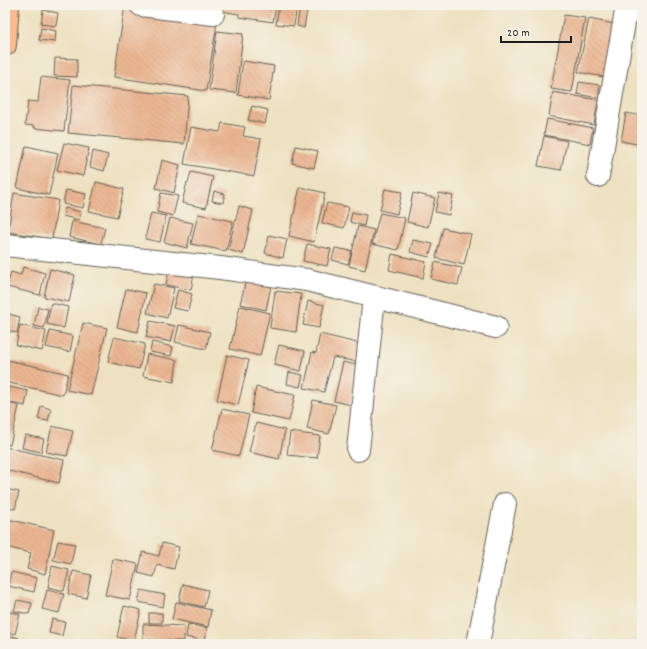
<svg xmlns="http://www.w3.org/2000/svg" width="647" height="649" font-family="Dekko,sans-serif">
<style>
.building{fill:url(#building-back-hatch)}
.lines{fill:none;stroke-linecap:round;stroke-linejoin:round}
.minor-casing{stroke:#666156;stroke-width:24}
.trunk-casing{stroke:#666156;stroke-width:24}
.minor{stroke:#fff;stroke-width:22}
.trunk{stroke:#fbbb8d;stroke-width:22}
</style>
<defs>
<pattern id="building-back-hatch" width="6" height="6" patternUnits="userSpaceOnUse"><rect width="6" height="6" fill="#ebb692"/><path d="M-1 5l2 2M0 0l6 6M5-1l2 2" fill="none" stroke="#c99c7d"/></pattern>
</defs>
<rect width="100%" height="100%" fill="#f7f3e8"/>
<filter id="ink" filterUnits="userSpaceOnUse"><feTurbulence type="fractalNoise" baseFrequency=".025" numOctaves="2"/><feDisplacementMap in="SourceGraphic" scale="8" xChannelSelector="R" yChannelSelector="G"/><feConvolveMatrix kernelMatrix="1 2 1 2 8 2 1 2 1" color-interpolation-filters="sRGB"/></filter>
<filter id="wash" filterUnits="userSpaceOnUse"><feTurbulence type="fractalNoise" baseFrequency=".012" numOctaves="4" result="noise"/><feDisplacementMap in="SourceGraphic" scale="16" xChannelSelector="R" yChannelSelector="G"/><feGaussianBlur stdDeviation="0.9" result="paint"/><feColorMatrix in="noise" values="0 0 0 0 0 0 0 0 0 0 0 0 0 0 0 0 0 1.4 0 .05"/><feComposite in="paint" operator="in"/></filter>
<g filter="url(#wash)">
<rect width="100%" height="100%" fill="#eee1c1"/>
<g id="blocks">
<g class="building">
<path d="M125 5H138L218 17 206 91 114 77Z"/>
<path d="M190 5H276L273 22 239 17V14L190 6Z"/>
<path d="M279 5H297L294 26 276 24Z"/>
<path d="M300 5H308L304 28 297 26Z"/>
<path d="M43 10 58 13 56 26 41 24Z"/>
<path d="M564 15 585 18 572 92 551 89Z"/>
<path d="M589 19 619 25 609 78 578 72Z"/>
<path d="M41 28 56 31 55 42 39 40Z"/>
<path d="M217 31 243 34 236 93 209 90Z"/>
<path d="M55 58 77 59V77L54 76Z"/>
<path d="M243 61 274 66 269 100 238 95Z"/>
<path d="M41 77 70 80 64 131 34 128 35 126 25 125 28 101 38 102Z"/>
<path d="M579 82 600 85 598 98 577 94Z"/>
<path d="M73 85 188 96 184 144 68 133Z"/>
<path d="M553 92 598 100 594 125 549 116Z"/>
<path d="M252 106 268 110 265 124 248 120Z"/>
<path d="M626 113 642 116V145L621 141Z"/>
<path d="M547 119 593 128 590 144 544 135Z"/>
<path d="M222 123 245 127 243 136 261 139 254 176 184 164 191 127 220 132Z"/>
<path d="M544 136 567 141 561 170 538 166Z"/>
<path d="M64 143 89 148 83 176 57 170Z"/>
<path d="M26 146 58 153 49 195 17 188Z"/>
<path d="M296 146 318 151 314 168 292 163Z"/>
<path d="M93 151 108 155 104 171 90 167Z"/>
<path d="M162 160 180 165 174 193 156 188Z"/>
<path d="M191 172 213 177 206 208 182 203 187 182 188 183Z"/>
<path d="M96 182 124 189 117 217 89 211Z"/>
<path d="M300 187 325 193 314 242 289 236Z"/>
<path d="M385 189 402 192 397 214 380 210Z"/>
<path d="M66 190 86 194 83 208 63 204Z"/>
<path d="M214 191 225 194 223 203 212 201Z"/>
<path d="M14 193 58 200 52 239 8 232Z"/>
<path d="M161 193 178 196 173 216 157 212Z"/>
<path d="M413 193 435 198 428 227 407 222Z"/>
<path d="M439 193 453 196 449 215 435 212Z"/>
<path d="M327 203 349 207 344 228 322 223Z"/>
<path d="M239 206 253 210 243 254 228 250Z"/>
<path d="M65 208 81 212 79 220 63 216Z"/>
<path d="M352 212 366 215 364 226 350 222Z"/>
<path d="M151 213 166 216 160 242 145 239Z"/>
<path d="M380 213 405 218 398 250 372 244Z"/>
<path d="M198 214 233 221 226 251 191 244Z"/>
<path d="M170 218 193 223 187 248 164 242Z"/>
<path d="M72 221 105 228 101 244 69 237Z"/>
<path d="M358 226 374 230 365 270 349 266Z"/>
<path d="M443 228 471 234 464 265 436 258Z"/>
<path d="M269 235 287 239 283 258 265 253Z"/>
<path d="M413 240 433 244 429 257 410 252Z"/>
<path d="M307 244 331 249 327 266 303 261Z"/>
<path d="M335 248 352 251 348 264 332 260Z"/>
<path d="M392 254 426 262 423 278 389 270Z"/>
<path d="M435 262 462 268 458 285 431 279Z"/>
<path d="M23 267 45 273 40 295 7 287 11 272 21 275Z"/>
<path d="M50 269 75 275 69 302 44 297Z"/>
<path d="M169 269 194 274 191 290 166 285Z"/>
<path d="M246 280 271 286 266 310 240 304Z"/>
<path d="M154 284 174 288 167 318 147 313Z"/>
<path d="M126 289 146 293 138 332 117 327Z"/>
<path d="M178 290 192 294 188 311 173 308Z"/>
<path d="M275 291 301 294 296 332 270 328Z"/>
<path d="M308 301 324 305 319 328 303 325Z"/>
<path d="M51 303 68 307 64 328 47 324Z"/>
<path d="M240 306 270 313 260 356 230 349Z"/>
<path d="M38 307 48 309 44 328 34 326Z"/>
<path d="M9 314 20 317 17 333 5 330Z"/>
<path d="M150 321 175 326 171 342 146 337Z"/>
<path d="M83 323 107 328 91 395 67 390Z"/>
<path d="M20 325 46 331 42 351 16 345Z"/>
<path d="M179 325 210 332 206 349 175 342Z"/>
<path d="M50 331 73 336 70 352 46 347Z"/>
<path d="M320 334 361 344 357 362 333 357 324 392 304 388 312 352 316 353Z"/>
<path d="M114 337 145 344 139 369 108 362Z"/>
<path d="M152 342 173 347 171 356 150 352Z"/>
<path d="M279 345 305 351 301 371 274 365Z"/>
<path d="M147 354 177 360 174 382 143 376Z"/>
<path d="M227 355 249 360 238 405 217 400Z"/>
<path d="M8 360 68 374 63 395 5 382V372Z"/>
<path d="M343 362 360 366 351 405 334 401Z"/>
<path d="M289 372 303 375 300 387 287 384Z"/>
<path d="M9 387 28 391 25 406 6 402Z"/>
<path d="M256 387 295 395 289 421 251 413Z"/>
<path d="M313 400 336 405 329 434 307 429Z"/>
<path d="M5 402 19 406 10 445 5 444Z"/>
<path d="M41 406 51 409 48 421 38 419Z"/>
<path d="M222 409 249 415 239 456 212 450Z"/>
<path d="M256 423 285 430 279 459 249 452Z"/>
<path d="M52 426 73 431 67 456 46 452Z"/>
<path d="M290 432 320 436 317 458 287 455Z"/>
<path d="M25 435 44 439 41 452 22 448Z"/>
<path d="M5 447 64 460 59 483 5 470Z"/>
<path d="M5 489 19 492 15 509 5 507Z"/>
<path d="M7 519 54 530 45 574 27 569 31 553 5 547V530Z"/>
<path d="M58 541 75 544 71 564 53 560Z"/>
<path d="M162 543 179 547 174 569 157 565 154 577 138 573 143 552 159 556Z"/>
<path d="M113 559 138 564 130 600 105 595Z"/>
<path d="M52 566 69 570 64 591 48 587Z"/>
<path d="M73 571 91 575 86 598 68 594Z"/>
<path d="M11 572 37 578 34 592 8 586Z"/>
<path d="M183 584 208 590 204 607 179 601Z"/>
<path d="M47 590 64 594 59 613 42 609Z"/>
<path d="M141 590 165 595 163 607 138 602Z"/>
<path d="M17 600 32 603 29 614 14 611Z"/>
<path d="M176 602 211 610 208 627 172 619Z"/>
<path d="M124 606 141 610 134 641 117 637Z"/>
<path d="M5 611 20 614 15 634 5 632Z"/>
<rect x="149" y="613" width="13" height="10"/>
<path d="M52 619 65 622 62 636 49 633Z"/>
<path d="M143 624 184 626V641H175L187 644H173L174 641 143 639Z"/>
<path d="M188 624 207 628 205 641 186 637Z"/>
<path d="M5 635 19 638 17 644H5Z"/>
</g>
</g>
</g>
<g filter="url(#ink)">
<use href="#blocks" fill-opacity="0" stroke="#666156" stroke-width="1"/>
<g class="lines">
<g class="minor-casing">
<g id="minor">
<path d="M141 5 213 14"/>
<path d="M598 176 627 5"/>
<path d="M5 245 220 268 307 280 496 327"/>
<path d="M358 450 374 297"/>
<path d="M478 644 505 504"/>
</g>
</g>
<g class="trunk-casing">
<path id="trunk" d="M5 45 8 5"/>
</g>
<use href="#minor" class="minor"/>
<use href="#trunk" class="trunk"/>
</g>
</g>
<rect width="647" height="649" fill="none" stroke="#f7f3e8" stroke-width="20"/>
<path d="M501 36v6h70v-6" fill="none" stroke="#1c1c1c" stroke-width="2"/>
<text x="507" y="36" font-size="12" fill="#1c1c1c" stroke="#f7f3e8" stroke-width="3" paint-order="stroke">20 m</text>
</svg>
